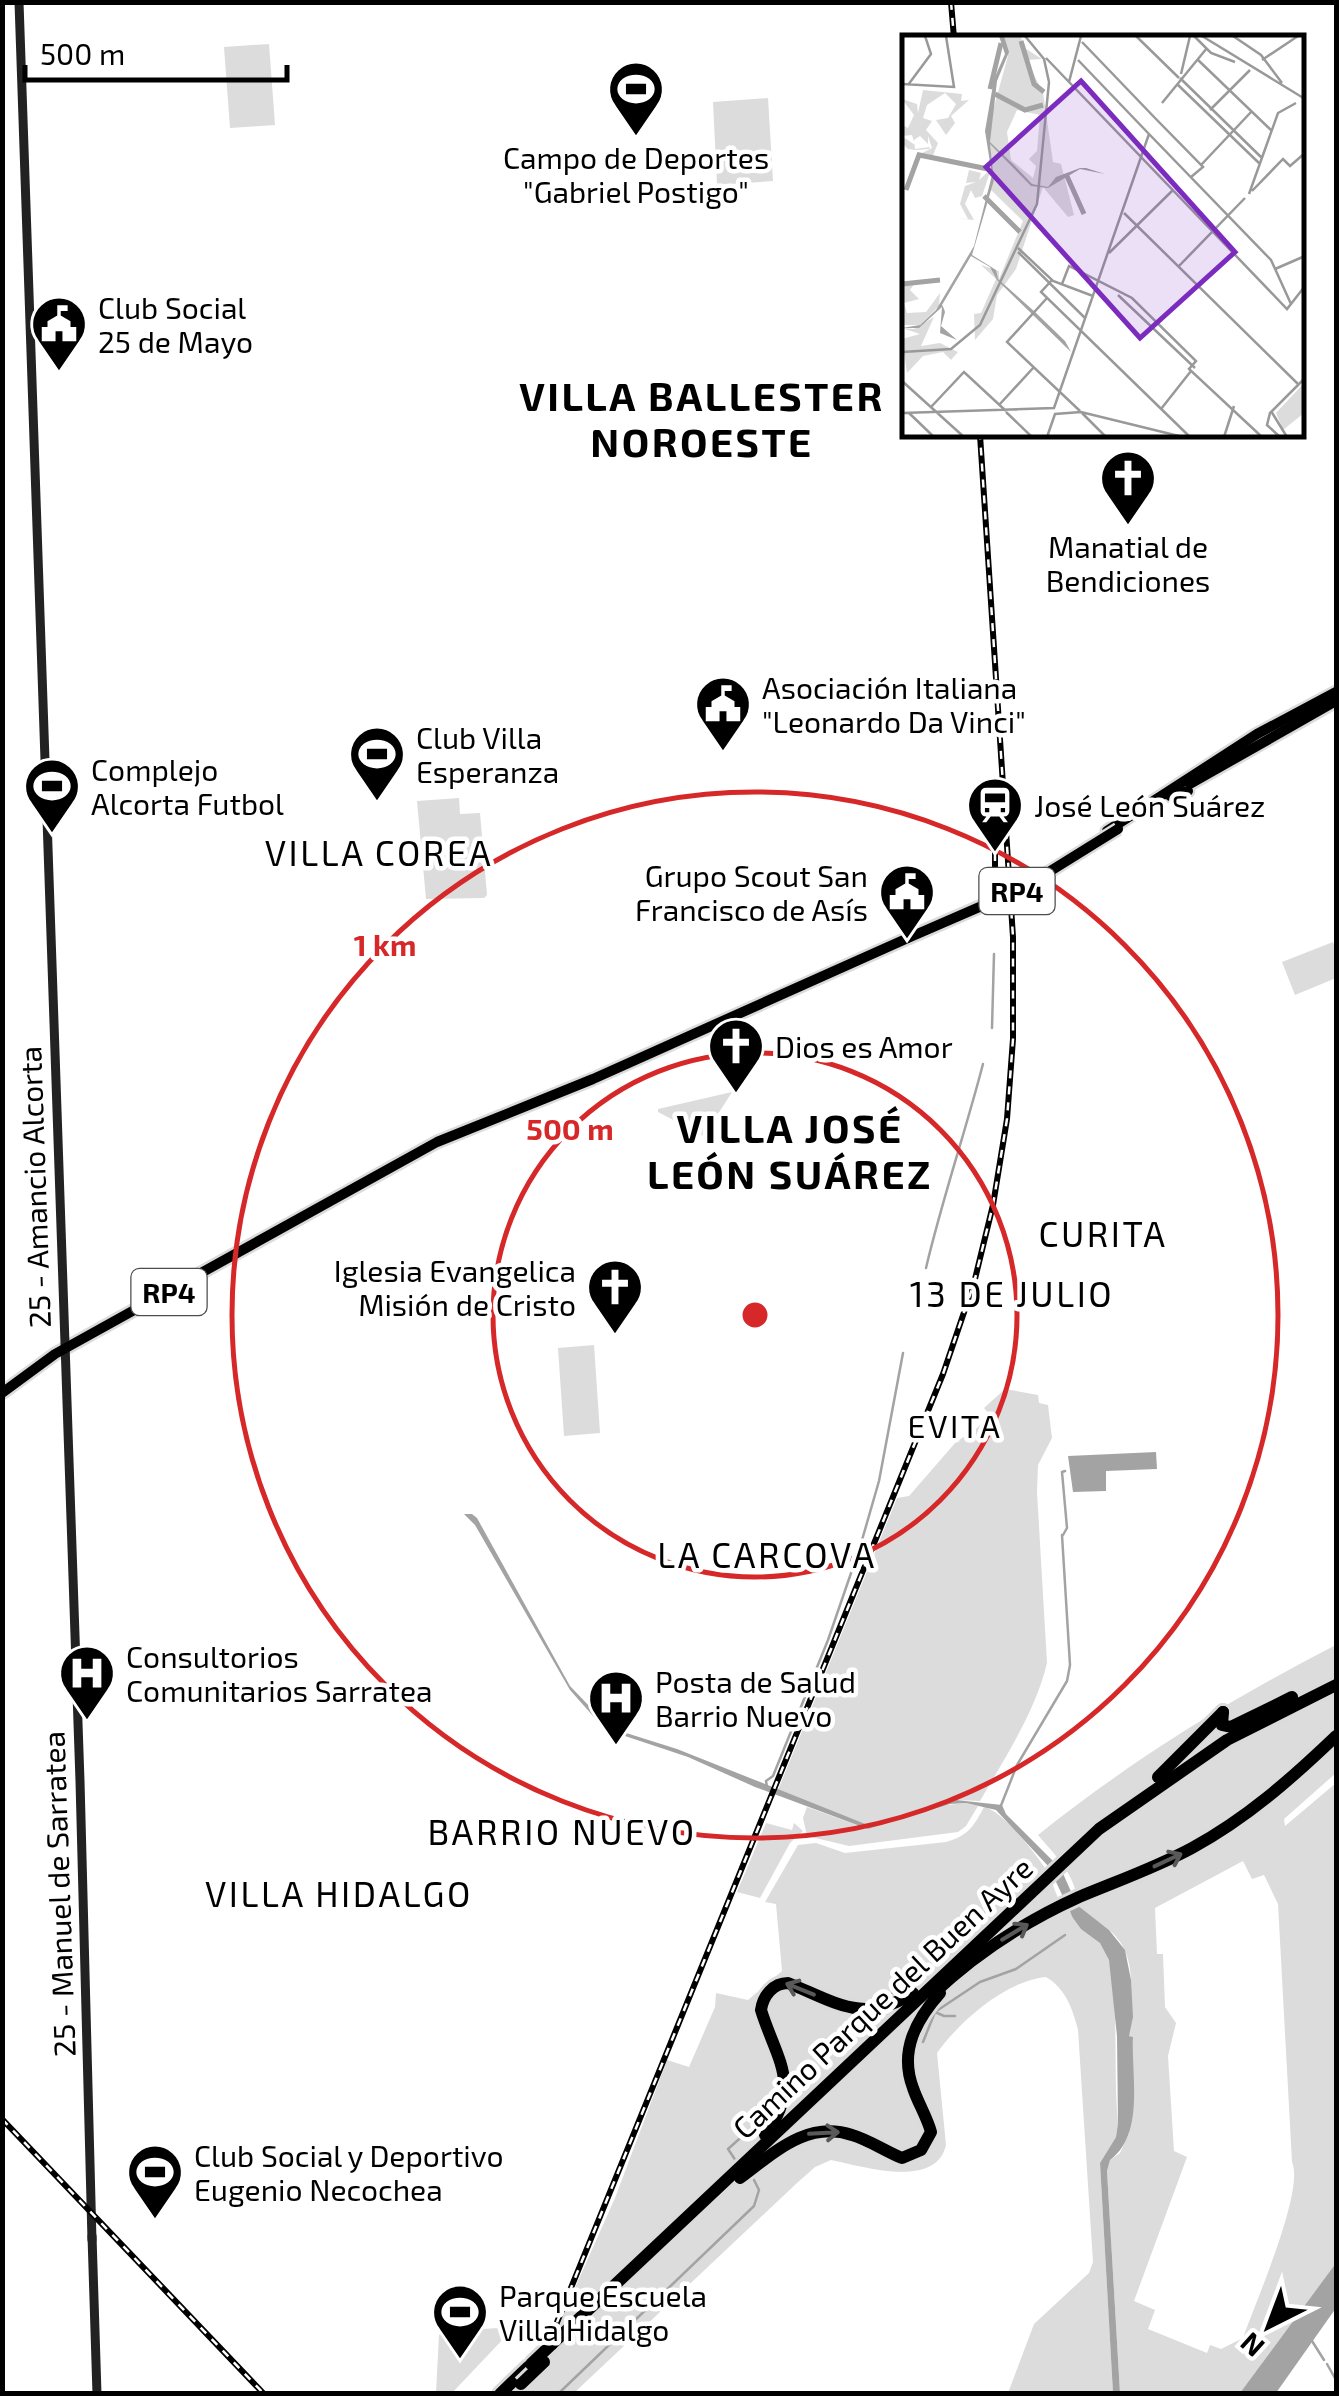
<svg xmlns="http://www.w3.org/2000/svg" width="1339" height="2396" font-family="'Exo 2',sans-serif">
<style>
.green{fill:#dcdcdc;fill-rule:evenodd}
.water{fill:#a3a3a3}
.lines{fill:none;stroke-linecap:round;stroke-linejoin:round}
.stream{stroke:#a3a3a3;stroke-width:2.5}
.primary-casing{stroke:#dbdbdb;stroke-width:15}
.highway-casing{stroke:#dbdbdb;stroke-width:18}
.secondary{stroke:#222;stroke-width:9}
.primary{stroke:#000;stroke-width:10}
.highway{stroke:#000;stroke-width:12}
.rail-casing{stroke:#000;stroke-width:6}
.rail{stroke:#fff;stroke-width:2.5;stroke-dasharray:8;stroke-linecap:butt}
.primary-bridge-casing{stroke:#dbdbdb;stroke-width:15;stroke-linecap:butt}
.highway-bridge-casing{stroke:#dbdbdb;stroke-width:18;stroke-linecap:butt}
.primary-bridge{stroke:#000;stroke-width:10}
.highway-bridge{stroke:#000;stroke-width:12}
.oneway{stroke:#595959}
.ring{fill:none;stroke:#d62828;stroke-width:5}
.labels{text-anchor:middle;dominant-baseline:central;stroke-width:9;stroke-linejoin:round;paint-order:stroke}
.shield{fill:#fff;stroke:#4c4c4c;stroke-width:2.5}
.shield-label{font-size:28px;font-weight:bold;fill:#000}
.poi-label{font-size:30px;fill:#000;stroke:#fff;text-anchor:start}
.street-label{font-size:30px;fill:#000;stroke:#fff}
.neighbourhood-label{font-size:32px;letter-spacing:2.5px;fill:#000;stroke:#fff}
.quarter-label{font-size:35px;letter-spacing:2.5px;fill:#000;stroke:#fff}
.district-label{font-size:40px;font-weight:bold;letter-spacing:2.5px;fill:#000;stroke:#fff}
.inset-river{fill:none;stroke:#a3a3a3;stroke-width:5}
.inset-road{fill:none;stroke:#999;stroke-width:2.5}
.view{fill:#7b2cbf;fill-opacity:0.15;stroke:#7b2cbf;stroke-width:5}
.inset-edge{fill:none;stroke:#000;stroke-width:5}
.centre{fill:#d62828;stroke:#fff;stroke-width:5}
.ring-label{font-size:30px;text-anchor:middle;font-weight:bold;fill:#d62828;stroke:#fff;stroke-width:9;stroke-linejoin:round;paint-order:stroke}
</style>
<rect width="100%" height="100%" fill="#fff"/>
<g class="green">
<path d="M269 44 275 125 230 128 224 47Z"/>
<path d="M768 98 773 181 717 185 713 102Z"/>
<path d="M459 798 460 814 480 813 487 895 484 898 426 899 417 801Z"/>
<path d="M1333 942 1336 951V978L1295 995 1282 962Z"/>
<path d="M732 1092 704 1136 658 1112V1109Z"/>
<path d="M594 1345 600 1433 564 1436 558 1348Z"/>
<path d="M1005 1389 1038 1395 1039 1403 1048 1405 1052 1438 1038 1465 1037 1492 1047 1663C1035 1713 1005 1757 980 1801L956 1800 868 1825 778 1790 897 1498 909 1496 956 1442 977 1428 989 1414 984 1408Z"/>
<path d="M1336 1645V1773L1284 1819 1285 1826 1336 1783V2263L1240 2393H1120L1107 2171 1110 2160 1120 2153 1129 2133 1133 2037 1129 2036C1128 2001 1142 1957 1109 1930 1098 1921 1087 1916 1077 1905 1078 1877 1055 1855 1038 1835 1129 1762 1232 1698 1336 1645ZM1243 1861 1252 1879 1264 1875 1278 1904 1292 2162C1305 2191 1255 2303 1243 2338L1221 2349 1210 2345 1207 2353 1148 2329 1155 2310 1134 2301 1187 2157 1174 2151 1168 2056 1176 2023 1165 2007 1163 1954H1157L1155 1908Z"/>
<path d="M966 1803 978 1806 966 1826 958 1832 849 1846 807 1836 803 1818 807 1807 868 1829 939 1806Z"/>
<path d="M984 1807C1002 1810 1036 1854 1047 1871 1053 1881 1055 1897 1063 1905 1079 1923 1105 1939 1110 1964 1119 2017 1113 2069 1118 2123L1116 2137 1100 2163 1113 2393H1008L1034 2324 1089 2273 1093 2262 1078 2030C1073 2009 1065 1988 1046 1977 1005 1981 960 2021 937 2053L946 2145C936 2190 862 2166 831 2160L815 2167 797 2183 574 2393 511 2394 605 2304 553 2337 615 2198 667 2060 689 2067 715 2007 716 1993 748 2000 782 1971 776 1904 765 1902 798 1845 816 1843 845 1853 946 1842C968 1836 974 1826 984 1807Z"/>
<path d="M766 1823 792 1830 794 1823 803 1831 790 1843 760 1898 737 1892Z"/>
<path d="M499 2328 506 2336 452 2393H436L439 2335 446 2331Z"/>
</g>
<g class="water">
<path d="M1156 1452 1157 1469 1106 1471V1491L1073 1492 1068 1456Z"/>
<path d="M464 1514H472L477 1518 570 1686 592 1709 623 1732 677 1749 868 1825 956 1800 1002 1805 1006 1814 1061 1869 1077 1905 1109 1930 1125 1950 1131 1980 1133 2017 1129 2036 1133 2037C1131 2076 1145 2134 1110 2160L1107 2171 1120 2393H1113L1100 2163 1116 2137 1118 2123 1117 2036 1109 1960 1100 1943 1081 1929 1073 1918 1049 1867 996 1810 966 1803 950 1804 868 1829 755 1787 688 1757 619 1734 593 1716 570 1690 475 1525Z"/>
<path d="M1336 2263V2308L1276 2393H1240Z"/>
</g>
<g class="lines">
<g class="stream">
<path d="M992 1028 994 954"/>
<path d="M926 1268C942 1200 965 1133 983 1064"/>
<path d="M1063 1535 1067 1528 1062 1472 1065 1471"/>
<path d="M767 1787 766 1781 773 1776 828 1640 860 1547 879 1481 903 1353"/>
<path d="M1000 1808 1017 1765 1067 1681 1070 1665 1062 1535"/>
<path d="M909 1985 996 1902"/>
<path d="M869 2003 894 1993 907 1983 913 1989"/>
<path d="M933 2009 935 2012 980 1982 1016 1969 1065 1935"/>
<path d="M923 2042 935 2012 944 2016H955"/>
<path d="M846 2043 870 2014"/>
<path d="M789 2091 807 2077"/>
<path d="M736 2161 728 2149 766 2115 775 2091 779 2090"/>
<path d="M1312 2341 1324 2360"/>
<path d="M1327 2364 1336 2380"/>
<path d="M558 2394 754 2206 759 2190 753 2178"/>
</g>
<g class="primary-casing">
<g id="primary">
<path d="M1190 784 1336 701"/>
<path d="M1170 796 1188 791"/>
<path d="M1107 831 1257 734 1336 692"/>
<path d="M2 1393 55 1354 437 1142 593 1079 908 938"/>
</g>
</g>
<g class="highway-casing">
<g id="highway">
<path d="M1223 1712 1222 1725 1231 1727 1292 1697"/>
<path d="M1158 1777 1223 1712"/>
<path d="M933 1994C975 1954 1026 1921 1079 1897 1117 1881 1155 1868 1192 1848 1247 1818 1291 1779 1336 1736"/>
<path d="M765 2135C803 2085 776 2059 761 2010 763 1996 773 1983 788 1983 835 2002 864 2025 913 1993"/>
<path d="M740 2178C774 2153 807 2120 852 2135 869 2140 885 2151 902 2158L921 2150 931 2132C927 2117 918 2103 913 2088 899 2051 916 2020 940 1993"/>
<path d="M551 2345 1099 1829 1227 1740 1336 1685"/>
<path d="M500 2394 528 2367"/>
</g>
</g>
<g class="secondary">
<path d="M19 2 80 1781 92 2240"/>
<path d="M92 2236 97 2394"/>
</g>
<use href="#primary" class="primary"/>
<use href="#highway" class="highway"/>
<g class="rail-casing">
<g id="rail">
<path d="M951 2 954 38"/>
<path d="M995 909V833"/>
<path d="M2 2119 264 2394"/>
<path d="M551 2337 943 1374 974 1283 993 1205 1007 1119 1013 1039V937L980 435"/>
</g>
</g>
<use href="#rail" class="rail"/>
<g class="primary-bridge-casing">
<path id="primary-bridge" d="M908 938 1023 888 1118 829"/>
</g>
<g class="highway-bridge-casing">
<g id="highway-bridge">
<path d="M531 2364 551 2345"/>
<path d="M521 2384 544 2362"/>
</g>
</g>
<use href="#primary-bridge" class="primary-bridge"/>
<use href="#highway-bridge" class="highway-bridge"/>
</g>
<defs><path id="oneway-shaft" d="M-6 0H5M1.5-3L5.5 0L1.5 3" fill="none" stroke-width="1.6" stroke-linecap="round" stroke-linejoin="round" transform="scale(2.5)"/></defs>
<g class="oneway">
<use href="#oneway-shaft" transform="translate(1168 1860) rotate(-25)"/>
<use href="#oneway-shaft" transform="translate(1015 1932) rotate(-31)"/>
<use href="#oneway-shaft" transform="translate(800 1989) rotate(-158)"/>
<use href="#oneway-shaft" transform="translate(824 2133) rotate(-3)"/>
</g>
<g class="ring">
<circle cx="755" cy="1315" r="262"/>
<circle cx="755" cy="1315" r="523"/>
</g>
<defs>
<g id="stadium-pin" transform="scale(2.875)"><path d="M0 17L-7.5 6A9.5 9.5 0 1 1 7.5 6Z" fill="#000" stroke="#fff"/><path d="M0-5a6.5 5 0 1 0 0 10a6.5 5 0 1 0 0-10ZM-3.5-1.8h7v3.6h-7Z" fill="#fff"/></g>
<g id="civic-pin" transform="scale(2.875)"><path d="M0 17L-7.5 6A9.5 9.5 0 1 1 7.5 6Z" fill="#000" stroke="#fff"/><path d="M-.6-6.5H3V-4.5H.6V-3L4-1V1h2V6H-6V1h2V-1L-.6-3ZM-1.2 2.5V6h2.4V2.5Z" fill="#fff"/></g>
<g id="church-pin" transform="scale(2.875)"><path d="M0 17L-7.5 6A9.5 9.5 0 1 1 7.5 6Z" fill="#000" stroke="#fff"/><path d="M-1.2-6h2.4v3.5h3.3v2.4h-3.3V6h-2.4V-.1h-3.3v-2.4h3.3Z" fill="#fff"/></g>
<g id="station-pin" transform="scale(2.875)"><path d="M0 17L-7.5 6A9.5 9.5 0 1 1 7.5 6Z" fill="#000" stroke="#fff"/><path d="M-3-6H3Q5-6 5-4V2Q5 4 3 4L4.5 6H3L1.5 4h-3L-3 6H-4.5L-3 4Q-5 4-5 2V-4Q-5-6-3-6ZM-3.5-4v3h7v-3ZM-3.5 1v1.5H-2V1ZM2 1v1.5H3.5V1Z" fill="#fff"/></g>
<g id="hospital-pin" transform="scale(2.875)"><path d="M0 17L-7.5 6A9.5 9.5 0 1 1 7.5 6Z" fill="#000" stroke="#fff"/><path d="M-5-5h3v3.5h4V-5h3V5h-3V1.5h-4V5h-3Z" fill="#fff"/></g>
</defs>
<g fill-rule="evenodd">
<use href="#stadium-pin" x="636" y="89"/>
<use href="#civic-pin" x="59" y="324"/>
<use href="#church-pin" x="1128" y="478"/>
<use href="#civic-pin" x="723" y="704"/>
<use href="#stadium-pin" x="377" y="754"/>
<use href="#stadium-pin" x="52" y="786"/>
<use href="#station-pin" x="995" y="805"/>
<use href="#civic-pin" x="907" y="892"/>
<use href="#church-pin" x="736" y="1046"/>
<use href="#church-pin" x="615" y="1287"/>
<use href="#hospital-pin" x="87" y="1673"/>
<use href="#hospital-pin" x="616" y="1698"/>
<use href="#stadium-pin" x="155" y="2172"/>
<use href="#stadium-pin" x="460" y="2312"/>
</g>
<g class="labels">
<g class="shield">
<rect x="979.5" y="868" width="75" height="46" rx="8"/>
<rect x="131.5" y="1269" width="75" height="46" rx="8"/>
</g>
<g class="shield-label">
<text x="1017" y="891">RP4</text>
<text x="169" y="1292">RP4</text>
</g>
<g class="poi-label">
<text x="636" y="157" text-anchor="middle">Campo de Deportes<tspan x="636" dy="34">"Gabriel Postigo"</tspan></text>
<text x="98" y="307">Club Social<tspan x="98" dy="34">25 de Mayo</tspan></text>
<text x="1128" y="546" text-anchor="middle">Manatial de<tspan x="1128" dy="34">Bendiciones</tspan></text>
<text x="762" y="687">Asociación Italiana<tspan x="762" dy="34">"Leonardo Da Vinci"</tspan></text>
<text x="416" y="737">Club Villa<tspan x="416" dy="34">Esperanza</tspan></text>
<text x="91" y="769">Complejo<tspan x="91" dy="34">Alcorta Futbol</tspan></text>
<text x="1034" y="805">José León Suárez</text>
<text x="868" y="875" text-anchor="end">Grupo Scout San<tspan x="868" dy="34">Francisco de Asís</tspan></text>
<text x="775" y="1046">Dios es Amor</text>
<text x="576" y="1270" text-anchor="end">Iglesia Evangelica<tspan x="576" dy="34">Misión de Cristo</tspan></text>
<text x="126" y="1656">Consultorios<tspan x="126" dy="34">Comunitarios Sarratea</tspan></text>
<text x="655" y="1681">Posta de Salud<tspan x="655" dy="34">Barrio Nuevo</tspan></text>
<text x="194" y="2155">Club Social y Deportivo<tspan x="194" dy="34">Eugenio Necochea</tspan></text>
<text x="499" y="2295">Parque Escuela<tspan x="499" dy="34">Villa Hidalgo</tspan></text>
</g>
<g class="street-label">
<text transform="translate(34 1187) rotate(-92)">25 - Amancio Alcorta</text>
<text transform="translate(58 1894) rotate(-92)">25 - Manuel de Sarratea</text>
<text transform="translate(882 1997) rotate(-43)">Camino Parque del Buen Ayre</text>
</g>
<g class="neighbourhood-label">
<text x="955" y="1425">EVITA</text>
</g>
<g class="quarter-label">
<text x="379" y="852">VILLA COREA</text>
<text x="1103" y="1233">CURITA</text>
<text x="1012" y="1293">13 DE JULIO</text>
<text x="767" y="1554">LA CARCOVA</text>
<text x="562" y="1831">BARRIO NUEVO</text>
<text x="339" y="1893">VILLA HIDALGO</text>
</g>
<g class="district-label">
<text x="702" y="395">VILLA BALLESTER<tspan x="702" dy="46">NOROESTE</tspan></text>
<text x="790" y="1127">VILLA JOSÉ<tspan x="790" dy="46">LEÓN SUÁREZ</tspan></text>
</g>
</g>
<g transform="translate(902 35)">
<rect width="402" height="402" fill="#fff"/>
<path d="M102 1H119L121 12 140 24 124 25 141 57 151 127 159 129 172 180 166 182 141 152 114 234 95 260 91 284 73 305 72 279 79 278 94 244 79 230 97 236V244L121 186 89 155 83 163 92 145 86 93 106 21ZM115 75 138 80 135 116 127 124 134 131 131 143 109 125 105 97ZM21 55 60 59 59 66 67 65 49 81 53 88 44 100 34 85 46 83 54 69 43 58 25 70 21 83 30 86 24 95 36 108 30 123 18 119 30 113 26 101V109L18 101 12 105 13 114 28 112 27 114 14 115 6 114 0 108 3 103 13 110 10 100 0 101V90L6 93 12 80 0 64 15 69 16 78ZM89 134 80 161 73 163 69 155 63 169 72 185 53 183 66 184 58 169 63 151 74 147 64 148 67 135 79 138 77 145ZM13 248 8 255 17 264 2 268 5 278 24 277 38 258 37 271 18 290H0V250ZM32 282 19 311 38 308 56 317 49 325 41 317 21 321 5 338 0 304 18 299 0 293 12 294ZM402 348V378L381 395 374 378Z" fill="#dcdcdc" fill-rule="evenodd"/>
<path d="M97 1H102L107 17 95 46 88 107 114 132 130 149 146 152 154 142 178 133H184L203 139 178 134 146 153 129 151 88 109 92 145 70 220 94 235 96 244 133 277 163 306 169 317 95 245 88 232 69 221 40 270 42 274 43 277 39 291 55 305 38 298 40 272 17 293H0L18 290 34 275 72 211 90 140 83 96 92 44 103 19Z" fill="#a3a3a3"/>
<path class="inset-river" d="M119 6 132 49 142 57M88 54 99 8M93 59 123 75 141 70M164 139 182 179M4 155 17 120 86 134M82 161 118 197M0 249 38 245"/>
<path class="inset-road" d="M123 1 142 24 147 47M179 1 167 47 385 274 403 251M234 1 277 43M292 1 309 18 333 27M300 1 403 64M331 1 359 20 380 48M180 7 253 83M144 23 167 47M295 24 370 96M176 25 247 99M360 25 396 1M279 39 288 1M278 43 360 123M0 49 52 52 44 1M275 49 358 129M6 50 29 19 23 1M260 68 305 13M308 75 348 35M253 83 301 132 289 142M247 99 369 225 389 269M299 130 350 76M350 156 381 124 388 131 403 118M347 159 376 78 394 68M222 178 396 349M116 213 151 246 191 261M116 217 183 283M207 218 271 155M276 232 343 163M373 234 403 221M150 245 139 257 288 402M160 249 167 231 230 263 294 326 287 334 360 402M216 260 293 333M145 263 105 307 178 376M0 317 49 314 78 290 135 169 147 47M0 346 62 402M97 370 132 332M29 372 62 337 104 376M259 374 289 336M369 376 385 402M104 377 130 402M0 378 152 373 247 99M7 378 32 402M180 378 204 402M145 402 153 379 179 377 281 402M322 402 332 371M378 402 365 390 368 378 403 343"/>
<path class="view" d="M179 46 333 217 238 303 84 132Z"/>
<rect width="402" height="402" class="inset-edge"/>
</g>
<circle cx="755" cy="1315" r="15" class="centre"/>
<g class="ring-label">
<text x="385" y="956">1 km</text>
<text x="570" y="1140">500 m</text>
</g>
<rect width="1339" height="2396" fill="none" stroke="#000000" stroke-width="10"/>
<g transform="translate(1269 2326) rotate(222)" stroke="#ffffff" stroke-width="8" paint-order="stroke">
<path d="M0-8L18 38L0 25L-18 38Z" fill="#000000"/>
<text y="-15" font-size="28" font-weight="bold" text-anchor="middle" fill="#000000">N</text>
</g>
<path d="M25 65v15h262v-15" fill="none" stroke="#000000" stroke-width="5"/>
<text x="40" y="65" font-size="30" fill="#000000" stroke="#ffffff" stroke-width="8" paint-order="stroke">500 m</text>
</svg>
